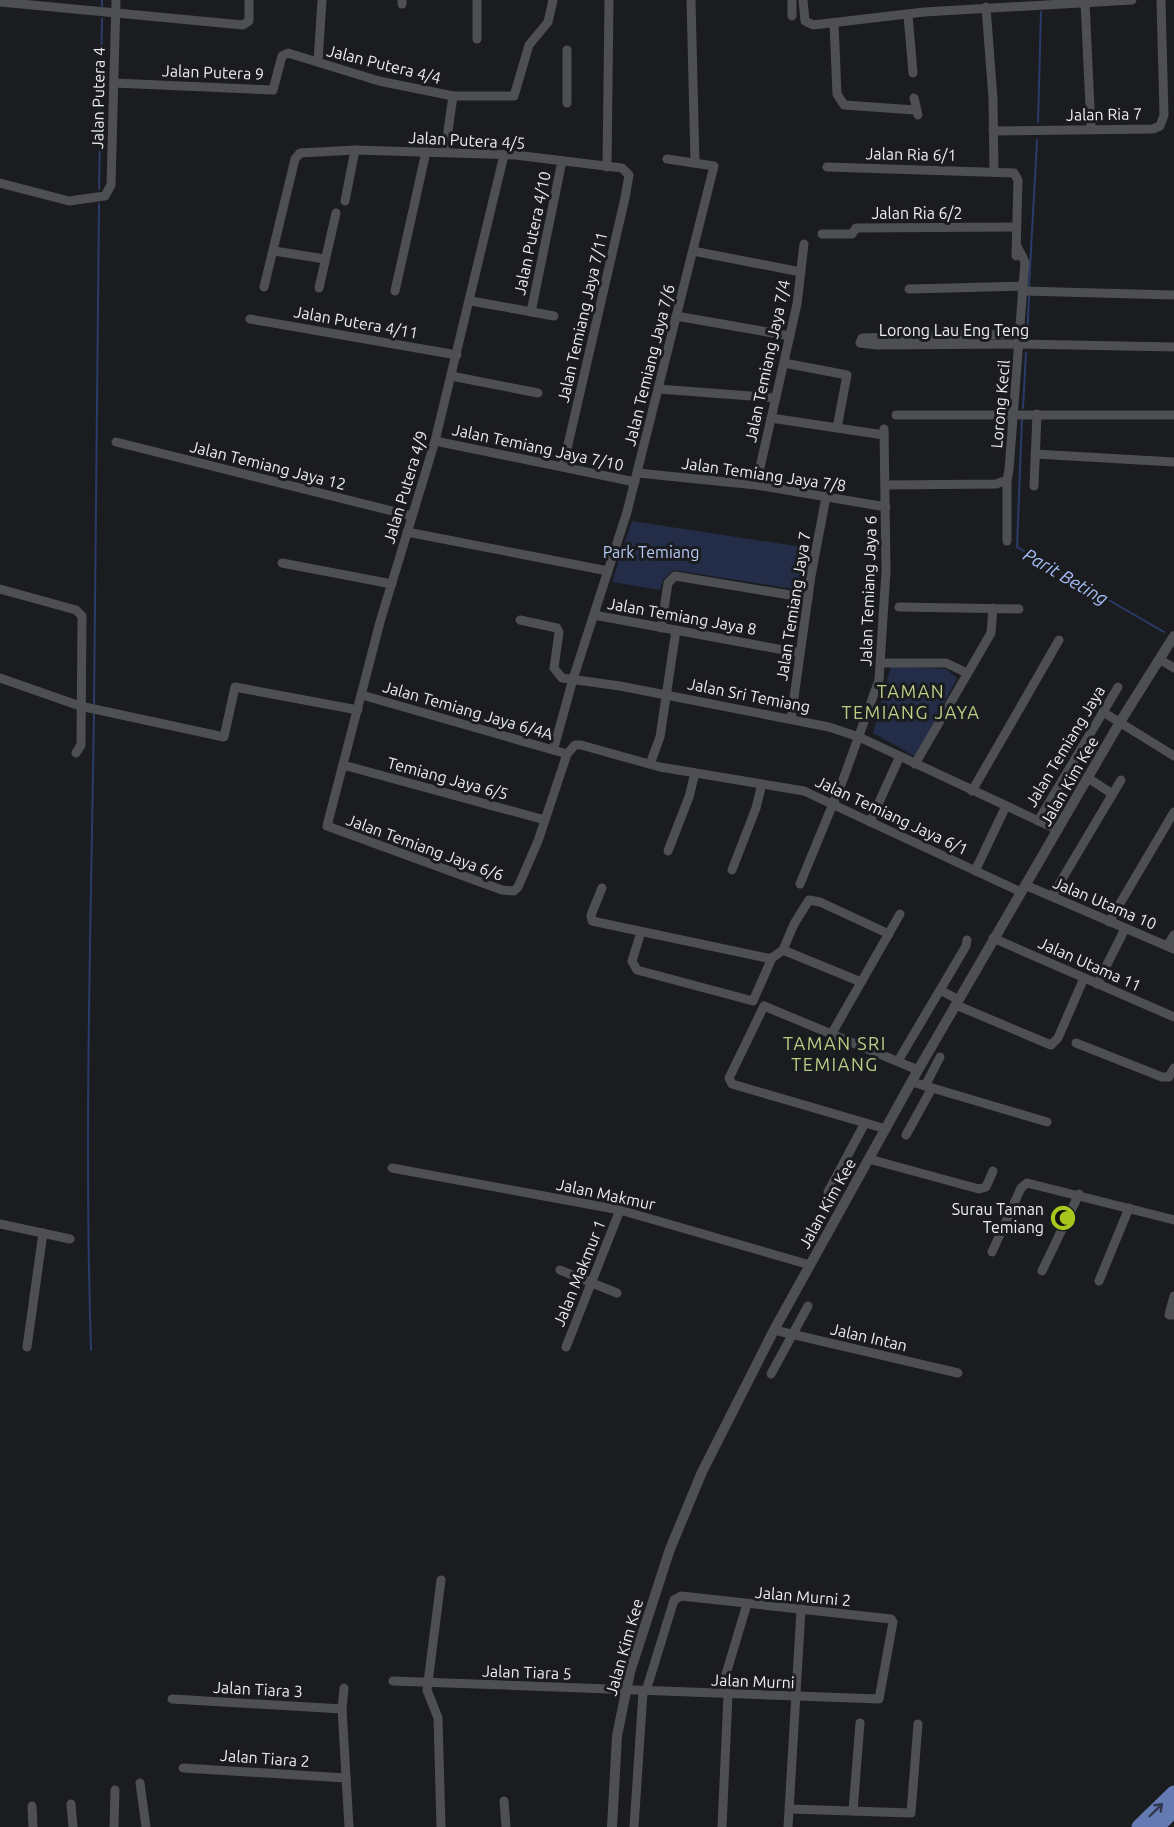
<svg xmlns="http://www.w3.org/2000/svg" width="1174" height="1827" font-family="Ubuntu,sans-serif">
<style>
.green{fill:#232d47}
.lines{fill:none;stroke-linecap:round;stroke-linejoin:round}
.stream{stroke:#2b3b69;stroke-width:2}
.minor{stroke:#4e4f52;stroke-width:9}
.tertiary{stroke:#4e4f52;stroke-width:10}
.trunk{stroke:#637ab3;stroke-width:15}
.oneway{stroke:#31384b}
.labels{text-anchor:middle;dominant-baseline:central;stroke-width:6;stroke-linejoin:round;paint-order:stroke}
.street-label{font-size:16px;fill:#ecedef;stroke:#1b1c1f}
.park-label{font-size:16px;fill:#b7caf7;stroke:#1b1c1f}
.poi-label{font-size:16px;fill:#ecedef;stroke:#1b1c1f;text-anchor:end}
.water-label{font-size:18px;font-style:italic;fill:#a6bffa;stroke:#1b1c1f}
.neighbourhood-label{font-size:18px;letter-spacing:1.5px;fill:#bbcf85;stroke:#1b1c1f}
</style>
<rect width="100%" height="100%" fill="#1b1c1f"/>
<g class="green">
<path d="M632 521 809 548 802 584 794 589 673 570 663 580 660 590 612 582Z"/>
<path d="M891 666 946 669 957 678 916 757 873 733Z"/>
</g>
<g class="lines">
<g class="stream">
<path d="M102 6V0"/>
<path d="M1038 122 1041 12"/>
<path d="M99 189 102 19"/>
<path d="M1029 287 1037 140"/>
<path d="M1027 340 1029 297"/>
<path d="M1023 408 1026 353"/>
<path d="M1022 419 1017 547 1164 632"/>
<path d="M94 705 99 204"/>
<path d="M91 1350C84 1137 91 923 94 711"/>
</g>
<g class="minor">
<path d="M477 0V39"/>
<path d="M691 0 695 163"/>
<path d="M792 0V16"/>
<path d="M803 0 805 21 813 25 924 12 1132 0"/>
<path d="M0 2 243 25 249 21V0"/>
<path d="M1085 2 1091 128"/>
<path d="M402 4V0"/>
<path d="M986 7 993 99 994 171"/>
<path d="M908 15 913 73"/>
<path d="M834 23 837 94 844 105 915 110"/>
<path d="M318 62 322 0"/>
<path d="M114 83 273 90 282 56 288 53 379 81 453 96H514L529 45 548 22 553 0"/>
<path d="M914 98 918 115"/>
<path d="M567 103V50"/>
<path d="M993 131 1153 129 1160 126 1164 115 1161 0"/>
<path d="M445 152 453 96"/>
<path d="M504 155 435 441 380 622 327 826 502 890 514 891 518 887 538 841 567 754 575 745H581L660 767 804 791 1021 892"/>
<path d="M607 167 609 0"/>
<path d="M827 167 1014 173 1018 180 1016 256"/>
<path d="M0 183 69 201 105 196 111 185 116 0"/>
<path d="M345 201 355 150"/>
<path d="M822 234H852L856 228 1016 227"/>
<path d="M1017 246 1025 262 1023 286"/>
<path d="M274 251 325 259"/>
<path d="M693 251 801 272"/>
<path d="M264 287 295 159 300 153 355 150 515 155 622 168 629 175 625 198 563 466"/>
<path d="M319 288 336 213"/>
<path d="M395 291 426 152"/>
<path d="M1022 291 1174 295"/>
<path d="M471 301 554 316"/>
<path d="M531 312 562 161"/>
<path d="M676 316 790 336"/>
<path d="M250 319 457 355"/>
<path d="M1018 334 862 338 860 343 877 345 1019 344 1174 347"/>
<path d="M784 363 847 375 837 428"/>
<path d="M451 376 538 393"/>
<path d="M658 389 776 398"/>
<path d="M896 415H1174"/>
<path d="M771 418 884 435"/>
<path d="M435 441 635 482"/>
<path d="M116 442 412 516"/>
<path d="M1035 454 1174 462"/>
<path d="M638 473 756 485 886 507"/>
<path d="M756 485 797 304 804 244"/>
<path d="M886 485 996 484 1007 480 1009 470 1023 286 909 289"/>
<path d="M1034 486 1037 414"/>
<path d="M407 532 608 571"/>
<path d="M1007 541V480"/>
<path d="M282 563 392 584"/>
<path d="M0 589 76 610 82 616 81 745 76 753"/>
<path d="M899 607 1019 609"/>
<path d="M594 615 800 653"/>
<path d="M520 620 557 628 559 632 554 668 562 678 620 686 829 727 859 737 1058 830"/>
<path d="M661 628 668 583 675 576 808 598"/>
<path d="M1159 659 1174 668"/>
<path d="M882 663H946L967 673"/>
<path d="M0 678 80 706 224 737 235 687 358 710"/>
<path d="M362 695 567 754"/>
<path d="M1103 712 1174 756"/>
<path d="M791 719 811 576 826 497"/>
<path d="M555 744 573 679 627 512 714 166 667 159"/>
<path d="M650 764 660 737 676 630"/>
<path d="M915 764 991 633 993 608"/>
<path d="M343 765 545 820"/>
<path d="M1088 778 1111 793"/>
<path d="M972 791 1059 640"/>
<path d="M1038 821 1118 687"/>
<path d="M870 822 900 756"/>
<path d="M668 851 689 797 695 773"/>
<path d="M732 870 756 808 762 784"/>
<path d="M975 871 1006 806"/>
<path d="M800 884 844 777 879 680 886 571 884 429"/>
<path d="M1025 885 1174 949"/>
<path d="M602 888 591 915 592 921 767 958H772L783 950"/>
<path d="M1052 896 1121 780"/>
<path d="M1109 922 1174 812"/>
<path d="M641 932 632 961 637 970 753 1001 772 958"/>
<path d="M993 938 1174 1017"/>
<path d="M1167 946 1174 935"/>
<path d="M783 950 794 924 809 900 820 902 889 934"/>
<path d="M783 950 861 982"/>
<path d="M1097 984 1125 929"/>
<path d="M940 990 959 1000"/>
<path d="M956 1005 1051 1045 1058 1038 1084 978"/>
<path d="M831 1035 900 914"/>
<path d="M1076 1043 1162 1077H1169L1174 1068"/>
<path d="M898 1061 966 946 967 940"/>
<path d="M912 1082 1047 1122"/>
<path d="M925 1086 940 1057"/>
<path d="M886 1129 732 1084 729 1078 731 1074 764 1006 918 1070"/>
<path d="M906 1135 932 1088"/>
<path d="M869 1159 979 1189 986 1187 993 1171"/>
<path d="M392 1168 620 1210 810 1265"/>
<path d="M828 1192 865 1123"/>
<path d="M0 1224 70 1239"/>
<path d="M992 1252 1021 1188 1027 1183 1174 1220"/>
<path d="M560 1270 617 1293"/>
<path d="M1042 1271 1079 1194"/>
<path d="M1099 1281 1129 1208"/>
<path d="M1174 1296 1169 1315H1174"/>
<path d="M774 1330 958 1373"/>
<path d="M27 1347 43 1233"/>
<path d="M566 1347 620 1210"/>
<path d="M771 1374 808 1306"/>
<path d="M441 1580 427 1690 438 1718 441 1827"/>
<path d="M393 1681 879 1699 893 1622 891 1619 681 1596 674 1600 646 1691"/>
<path d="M344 1688 342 1709 349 1827"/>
<path d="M172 1699 342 1709"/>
<path d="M183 1768 346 1778"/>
<path d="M140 1783 146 1827"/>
<path d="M504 1801 506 1827"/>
<path d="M71 1804 73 1827"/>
<path d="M32 1806 33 1827"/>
<path d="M790 1809 911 1813 918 1724"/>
<path d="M853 1811 860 1723"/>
<path d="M114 1827 115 1790"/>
<path d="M634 1827 643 1692"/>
<path d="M722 1827 728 1695 723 1684 747 1604"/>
<path d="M788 1827 801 1610"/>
</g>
<path class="tertiary" d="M612 1827 617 1736 630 1672 670 1549 702 1472 774 1330 918 1070 1120 722 1174 636"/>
<g class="trunk">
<path d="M1139 1827 1174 1793"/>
<path d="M1157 1827 1174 1810"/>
</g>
</g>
<defs><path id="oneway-shaft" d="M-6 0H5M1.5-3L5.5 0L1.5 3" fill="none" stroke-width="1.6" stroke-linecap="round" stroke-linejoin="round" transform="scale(1.5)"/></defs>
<use class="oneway" href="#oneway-shaft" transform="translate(1156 1810) rotate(-44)"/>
<defs>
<g id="mosque-disc" transform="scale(1.35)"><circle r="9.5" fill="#a7c71e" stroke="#1b1c1f"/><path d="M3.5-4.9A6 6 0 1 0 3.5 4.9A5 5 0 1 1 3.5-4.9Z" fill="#111"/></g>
</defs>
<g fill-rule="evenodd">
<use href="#mosque-disc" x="1063" y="1218"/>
</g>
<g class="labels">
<g class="street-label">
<text transform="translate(384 64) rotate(14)">Jalan Putera 4/4</text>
<text transform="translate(213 72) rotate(2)">Jalan Putera 9</text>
<text transform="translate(98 98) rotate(-89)">Jalan Putera 4</text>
<text transform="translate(1104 114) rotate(-1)">Jalan Ria 7</text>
<text transform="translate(467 140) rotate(3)">Jalan Putera 4/5</text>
<text transform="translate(911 154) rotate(1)">Jalan Ria 6/1</text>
<text x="917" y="213">Jalan Ria 6/2</text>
<text transform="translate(532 233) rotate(-78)">Jalan Putera 4/10</text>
<text transform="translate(582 317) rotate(-77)">Jalan Temiang Jaya 7/11</text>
<text transform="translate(356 322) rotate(10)">Jalan Putera 4/11</text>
<text x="954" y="330">Lorong Lau Eng Teng</text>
<text transform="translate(767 361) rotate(-78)">Jalan Temiang Jaya 7/4</text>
<text transform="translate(649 365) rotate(-76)">Jalan Temiang Jaya 7/6</text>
<text transform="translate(1000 404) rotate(-85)">Lorong Kecil</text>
<text transform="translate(538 447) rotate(12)">Jalan Temiang Jaya 7/10</text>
<text transform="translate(268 465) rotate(14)">Jalan Temiang Jaya 12</text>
<text transform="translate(764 474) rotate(8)">Jalan Temiang Jaya 7/8</text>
<text transform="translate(405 487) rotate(-73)">Jalan Putera 4/9</text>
<text transform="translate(868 591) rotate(-88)">Jalan Temiang Jaya 6</text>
<text transform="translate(793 606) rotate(-81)">Jalan Temiang Jaya 7</text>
<text transform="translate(682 616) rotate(10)">Jalan Temiang Jaya 8</text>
<text transform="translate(749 695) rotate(11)">Jalan Sri Temiang</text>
<text transform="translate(468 710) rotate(16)">Jalan Temiang Jaya 6/4A</text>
<text transform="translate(1065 746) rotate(-59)">Jalan Temiang Jaya</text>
<text transform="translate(448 778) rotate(15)">Temiang Jaya 6/5</text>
<text transform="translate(1069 781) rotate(-60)">Jalan Kim Kee</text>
<text transform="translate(892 815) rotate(25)">Jalan Temiang Jaya 6/1</text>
<text transform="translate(425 847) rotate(20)">Jalan Temiang Jaya 6/6</text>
<text transform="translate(1105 903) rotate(23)">Jalan Utama 10</text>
<text transform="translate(1090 964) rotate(24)">Jalan Utama 11</text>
<text transform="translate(606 1194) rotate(12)">Jalan Makmur</text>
<text transform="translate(827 1203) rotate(-61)">Jalan Kim Kee</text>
<text transform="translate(579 1273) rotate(-68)">Jalan Makmur 1</text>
<text transform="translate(869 1337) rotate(13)">Jalan Intan</text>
<text transform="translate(803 1596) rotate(5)">Jalan Murni 2</text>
<text transform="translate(624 1647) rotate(-74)">Jalan Kim Kee</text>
<text transform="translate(527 1672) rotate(2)">Jalan Tiara 5</text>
<text transform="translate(753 1681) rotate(2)">Jalan Murni</text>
<text transform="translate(258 1689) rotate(3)">Jalan Tiara 3</text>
<text transform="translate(265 1758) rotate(4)">Jalan Tiara 2</text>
</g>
<g class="park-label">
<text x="651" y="552">Park Temiang</text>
</g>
<g class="poi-label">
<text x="1044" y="1209">Surau Taman<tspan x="1044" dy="18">Temiang</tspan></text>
</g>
<g class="water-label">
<text transform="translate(1066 576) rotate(30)">Parit Beting</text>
</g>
<g class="neighbourhood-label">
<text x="911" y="691">TAMAN<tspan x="911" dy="21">TEMIANG JAYA</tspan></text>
<text x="835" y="1043">TAMAN SRI<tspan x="835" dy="21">TEMIANG</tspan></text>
</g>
</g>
</svg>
